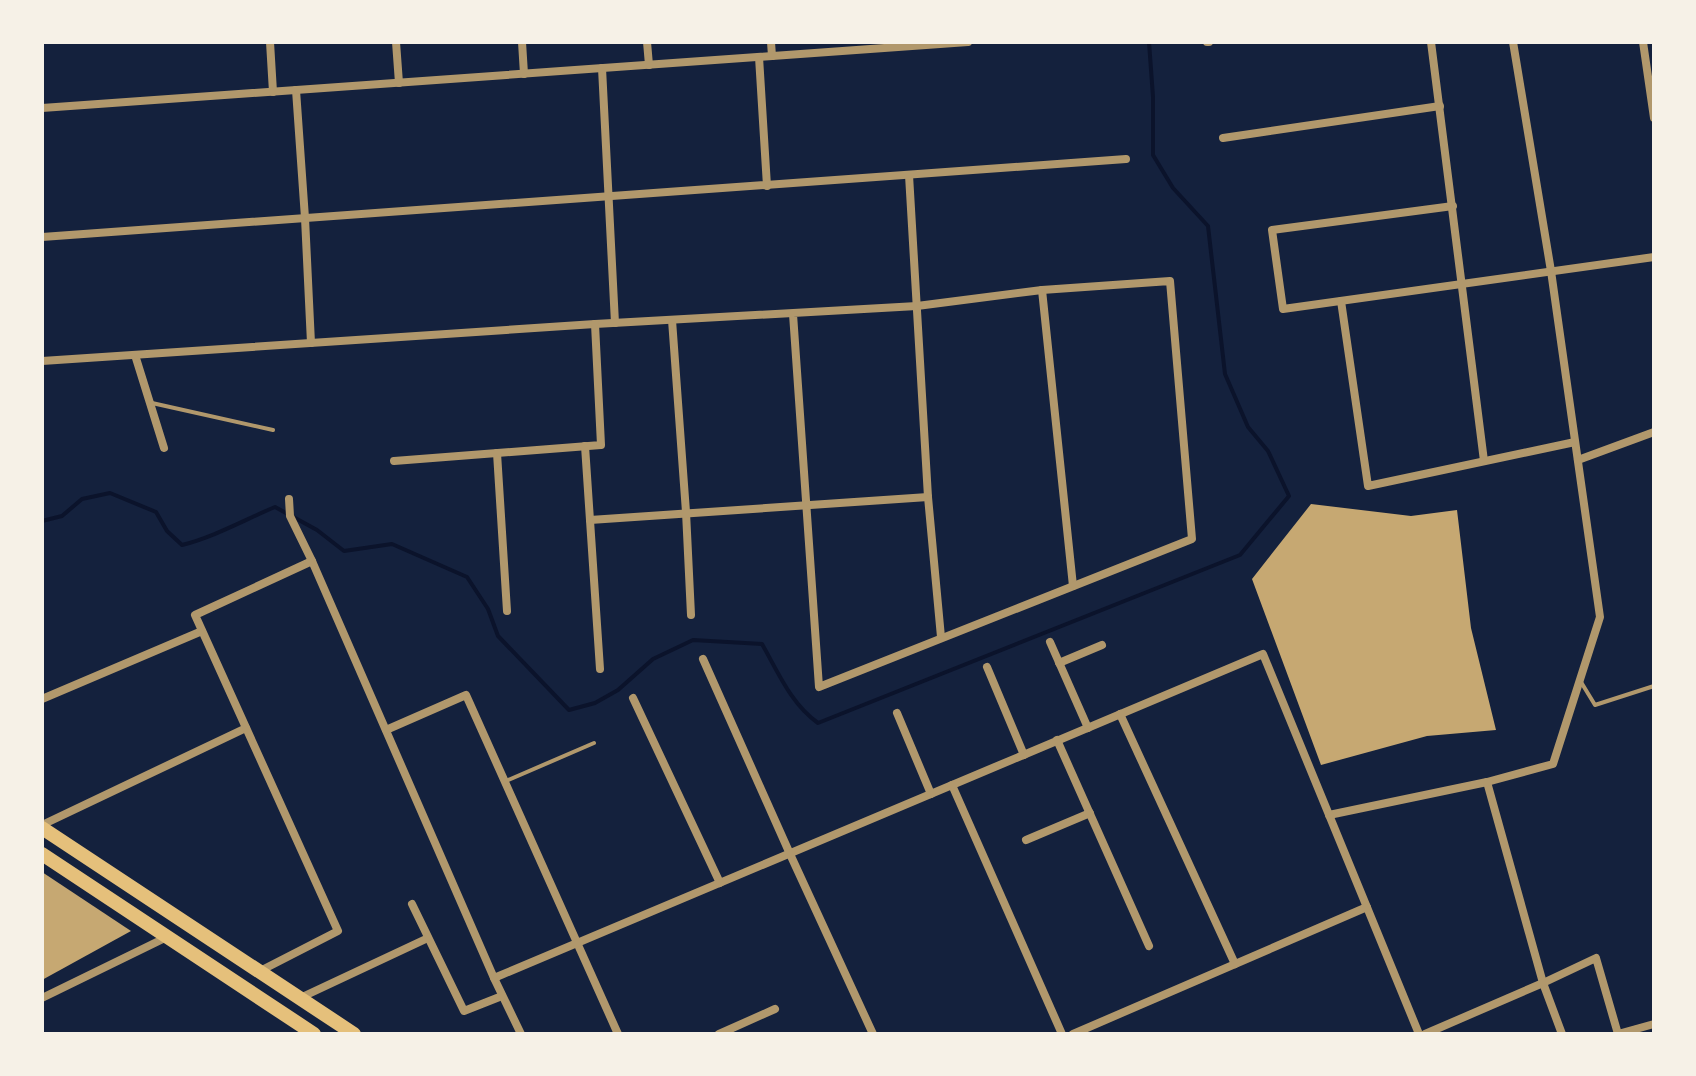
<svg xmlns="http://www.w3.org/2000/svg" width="1696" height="1076" font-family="Arial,sans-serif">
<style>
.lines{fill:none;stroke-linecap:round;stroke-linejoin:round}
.stream{stroke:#0b132b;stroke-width:4}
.building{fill:#c6a872}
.service{stroke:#b1986c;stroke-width:4}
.minor{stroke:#b1986c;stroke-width:8}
.primary{stroke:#e5c07b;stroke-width:14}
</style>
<rect width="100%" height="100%" fill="#14213d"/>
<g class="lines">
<path class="stream" d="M42 521 62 516 82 499 110 493 156 512 167 531 182 545C214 537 244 520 275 507L317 530 344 551 392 544 467 577 488 609 498 636 569 710 595 703 618 690 653 659 693 640 762 644C778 672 791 704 818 723L1240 555 1289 496 1268 451 1248 427 1225 374 1208 226 1173 188 1153 155V97L1149 42"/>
</g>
<g class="building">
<path d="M1311 504 1411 516 1457 510 1471 628 1496 730 1427 736 1321 765 1252 579Z"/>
<path d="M42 872 131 931 42 980Z"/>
</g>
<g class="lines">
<g class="service">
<path d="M152 403 273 430"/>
<path d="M1581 682 1595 705 1654 686"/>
<path d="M506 781 594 743"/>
</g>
<g class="minor">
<path d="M270 42 273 92"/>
<path d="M396 42 399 83"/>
<path d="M522 42 524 74"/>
<path d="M647 42 649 65"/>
<path d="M771 42 772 56"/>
<path d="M1207 42H1209"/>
<path d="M1431 42 1484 461"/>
<path d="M1643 42 1654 118"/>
<path d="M759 57 767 186"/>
<path d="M602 68 615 323"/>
<path d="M296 90 305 218 311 343"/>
<path d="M42 108 968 42"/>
<path d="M1223 138 1440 106"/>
<path d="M909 175 928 497 941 637"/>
<path d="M1453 206 1272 230 1283 309 1654 257"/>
<path d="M42 237 1126 159"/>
<path d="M1042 290 1073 586"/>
<path d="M1341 301 1368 486 1575 442"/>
<path d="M672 320 686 512 691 615"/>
<path d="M135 355 164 448"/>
<path d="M42 361 595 324 917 306 1042 290 1170 281 1192 539 819 687 793 314"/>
<path d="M585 446 600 669"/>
<path d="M497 453 507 611"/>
<path d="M1578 460 1654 432"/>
<path d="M394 461 601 445 595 324"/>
<path d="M289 499 290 516 312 561 494 978 521 1034"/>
<path d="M590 520 928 497"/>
<path d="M1050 642 1088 728"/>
<path d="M703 659 790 854 873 1034"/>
<path d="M1059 663 1102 645"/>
<path d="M987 667 1024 755"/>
<path d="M633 698 720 883"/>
<path d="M42 699 202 631"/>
<path d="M897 713 931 794"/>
<path d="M1120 714 1235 964"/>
<path d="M386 730 466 695 618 1034"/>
<path d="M1057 740 1149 946"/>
<path d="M1487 782 1543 983 1562 1034"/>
<path d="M952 785 1062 1034"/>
<path d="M1329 815 1487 782 1553 764 1600 617 1551 271 1513 42"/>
<path d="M42 825 246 728"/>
<path d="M1026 840 1090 813"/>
<path d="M412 904 464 1011 502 996"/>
<path d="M260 971 338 931 195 615 312 561"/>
<path d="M494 978 1263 654 1419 1034"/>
<path d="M42 998 167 937"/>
<path d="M300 998 428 938"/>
<path d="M719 1034 775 1009"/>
<path d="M1073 1034 1367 907"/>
<path d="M1425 1034 1543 983 1596 958 1618 1034 1654 1024"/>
</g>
<g class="primary">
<path d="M42 828 354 1034"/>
<path d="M42 854 314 1034"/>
</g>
</g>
<rect width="1696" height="1076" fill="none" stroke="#f6f1e7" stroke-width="88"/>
</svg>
